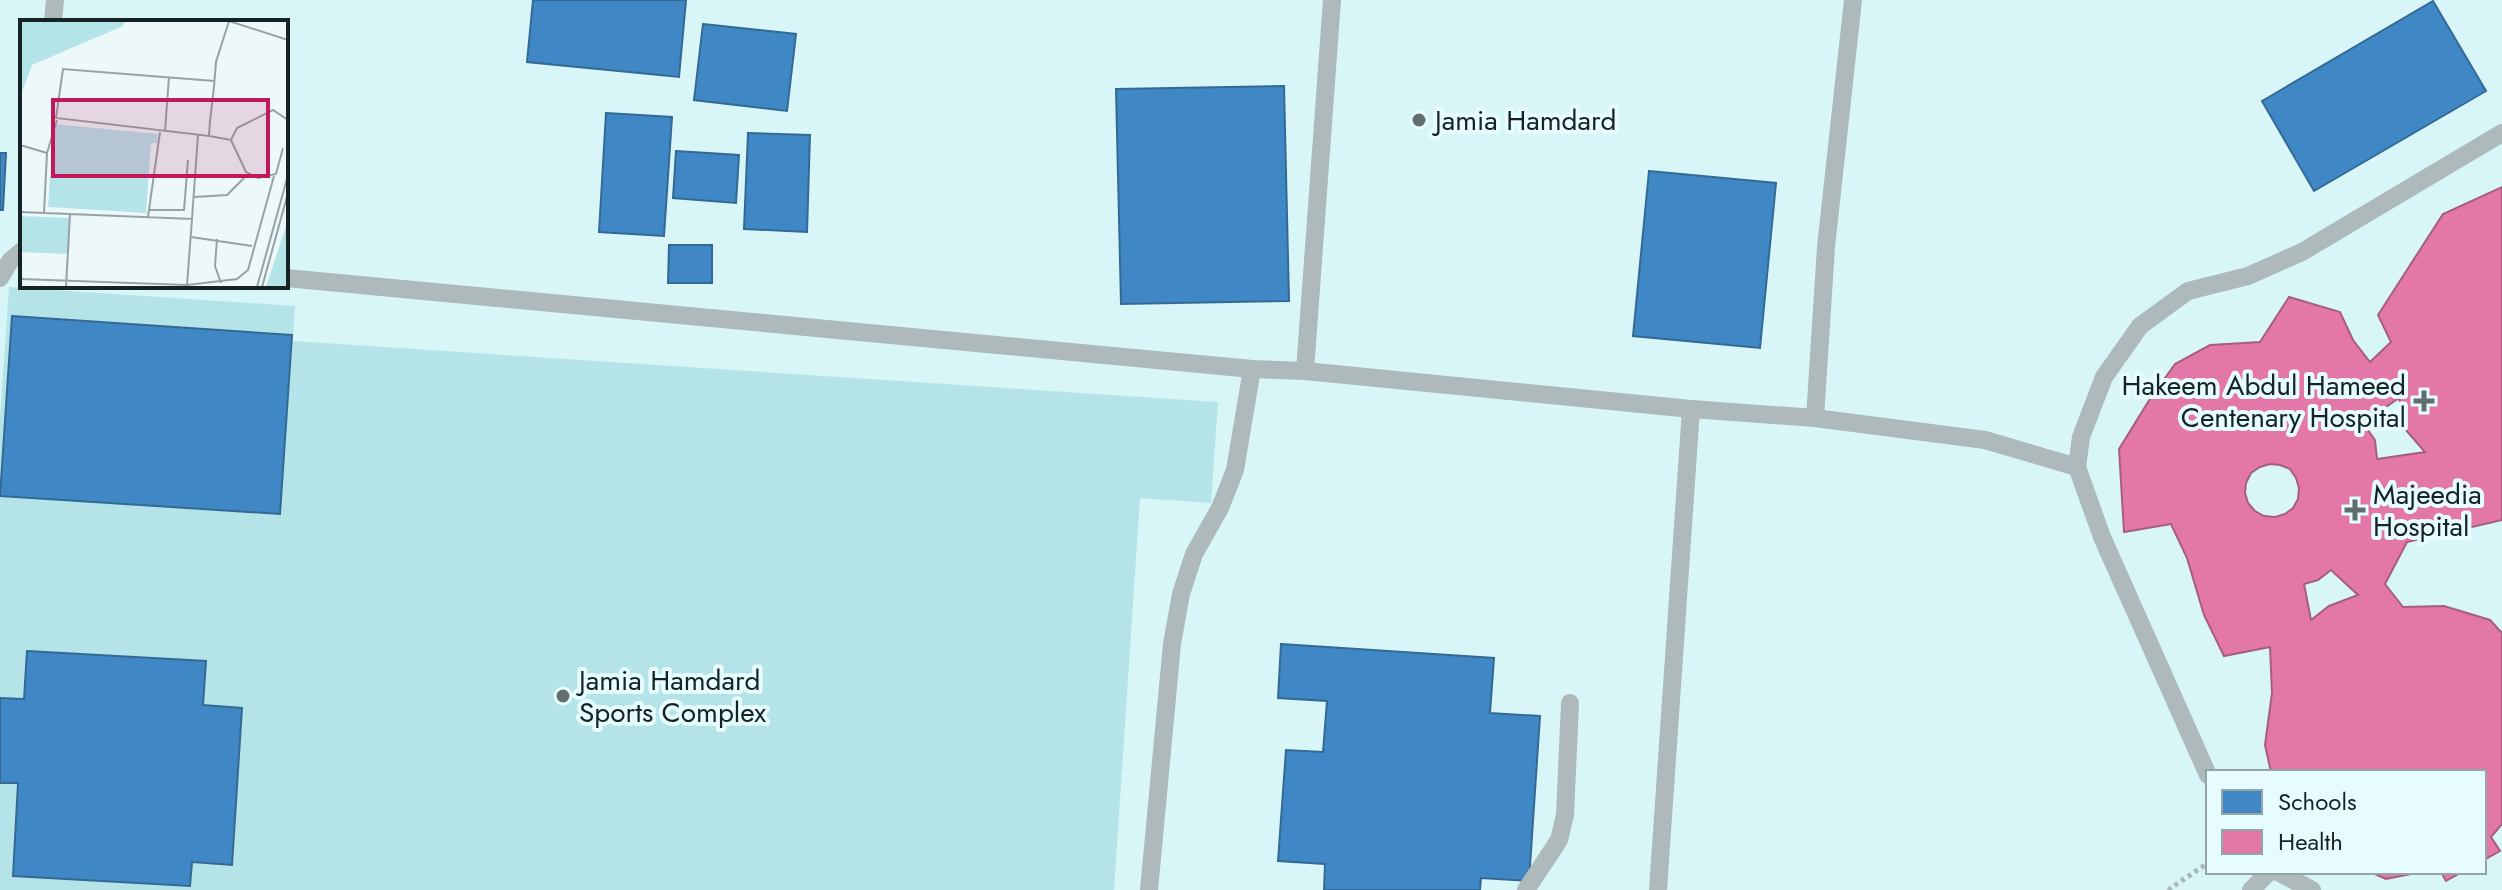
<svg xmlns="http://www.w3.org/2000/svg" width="2502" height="890" font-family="Jost,sans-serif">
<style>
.built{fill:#d8f6f8;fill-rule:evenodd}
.green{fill:#b4e3e8}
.schools{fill:#3f88c5;stroke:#336a95;stroke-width:2}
.health{fill:#e377a8;stroke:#a65e80;stroke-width:2;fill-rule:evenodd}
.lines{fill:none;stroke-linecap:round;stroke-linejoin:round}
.path{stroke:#acb7b8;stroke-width:5;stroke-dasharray:4 4;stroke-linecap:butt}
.lane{stroke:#adb9ba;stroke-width:18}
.poi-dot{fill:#616e6f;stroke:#e7fcfe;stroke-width:3}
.labels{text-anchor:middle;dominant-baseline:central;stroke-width:8;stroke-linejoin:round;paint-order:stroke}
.poi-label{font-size:28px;fill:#162324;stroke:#e7fcfe;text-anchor:start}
.inset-road{fill:none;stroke:#96a3a4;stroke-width:2}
.view{fill:#c2185b;fill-opacity:0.15;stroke:#c2185b;stroke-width:4}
.inset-edge{fill:none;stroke:#162324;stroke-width:4}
</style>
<rect width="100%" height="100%" fill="#ecf8f9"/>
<path class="built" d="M0 0H2502V890H0ZM22 22H286V286H22ZM2208 772H2484V872H2208Z"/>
<path class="green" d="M9 287 295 306 293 341 1218 402 1211 503 1140 498 1114 890H0V419Z"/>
<g class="schools">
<path d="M533 0H686L679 77 527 62Z"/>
<path d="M2433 1 2486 91 2314 191 2262 101Z"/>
<path d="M703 24 796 34 787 111 694 100Z"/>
<path d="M1284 86 1289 301 1121 304 1116 89Z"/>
<path d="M606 113 672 117 664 236 599 232Z"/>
<path d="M748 133 810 135 807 232 744 229Z"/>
<path d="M676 151 739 155 736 203 673 198Z"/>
<path d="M0 153H6L3 210H0Z"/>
<path d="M1649 171 1776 183 1760 348 1633 336Z"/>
<path d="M669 245H712V283H668Z"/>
<path d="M12 316 292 335 280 514 0 496Z"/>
<path d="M1281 644 1494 658 1490 713 1540 716 1529 881 1481 878 1480 890H1324L1325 864 1278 861 1286 750 1323 752 1327 701 1278 698Z"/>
<path d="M27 651 206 661 203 705 242 708 232 865 192 862 190 886 13 876 18 783H0V698L24 699Z"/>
</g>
<g class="health">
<path d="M2502 187V520L2407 542 2385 584 2403 607 2444 606 2490 620 2502 633V824L2491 837 2500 851 2484 860V772H2271L2265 745 2272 693 2270 647 2224 656 2204 615 2187 558 2171 524 2124 532 2119 449 2148 402 2175 364 2210 345 2260 342 2289 297 2340 312 2353 340 2370 362 2391 342 2378 315 2443 214ZM2399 398 2405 429 2425 452 2377 459 2375 440 2363 423ZM2270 464 2280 465 2290 469 2296 478 2299 488 2298 499 2293 508 2285 514 2275 517 2264 516 2255 511 2248 503 2245 493 2246 483 2251 473 2260 467ZM2331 570 2358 595 2329 606 2311 620 2304 584 2318 580Z"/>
<path d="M2370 872H2421L2386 879Z"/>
<path d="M2441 872H2462L2446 881Z"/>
</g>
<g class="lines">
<path class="path" d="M2168 890 2208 863"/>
<g class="lane">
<path d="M53 22 55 0"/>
<path d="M0 278 10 261 22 251"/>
<path d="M286 278 1252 369 1305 371 1691 409 1815 418 1826 247 1853 0"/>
<path d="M1305 371 1332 0"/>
<path d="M1815 418 1985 440 2077 467 2081 437 2104 377 2140 326 2188 291 2248 276 2302 252 2502 133"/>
<path d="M2077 467 2102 537 2208 775"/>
<path d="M2278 872 2312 890"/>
<path d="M1149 890 1172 644 1181 594 1194 554 1220 508 1235 470 1252 369"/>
<path d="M1526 890 1559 840 1565 815 1570 703"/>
<path d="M1658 890 1691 409"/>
<path d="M2251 890 2269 872"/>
</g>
</g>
<g class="poi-dot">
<circle cx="1419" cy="120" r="8"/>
<path d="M2420 389h8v8h8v8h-8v8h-8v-8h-8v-8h8z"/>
<path d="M2351 498h8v8h8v8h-8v8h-8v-8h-8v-8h8z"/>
<circle cx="563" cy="696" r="8"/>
</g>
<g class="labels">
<g class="poi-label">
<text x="1435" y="120">Jamia Hamdard</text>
<text x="2406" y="385" text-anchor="end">Hakeem Abdul Hameed<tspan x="2406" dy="32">Centenary Hospital</tspan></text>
<text x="2373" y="494">Majeedia<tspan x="2373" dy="32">Hospital</tspan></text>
<text x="579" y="680">Jamia Hamdard<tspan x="579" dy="32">Sports Complex</tspan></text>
</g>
</g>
<g transform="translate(20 20)">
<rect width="268" height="268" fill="#ecf8f9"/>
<path d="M0 1H105L103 6 12 45 0 77ZM34 104 138 114 137 123H131L126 193 28 187ZM0 196 50 198 49 234 0 232ZM268 200V267H246Z" fill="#b4e3e8"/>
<path class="inset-road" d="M209 1 268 20M194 61 43 49 36 98 189 116 190 101 194 67 196 42 209 1M145 111 149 57M189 116 211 120 217 108 253 90 268 100M211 120 226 152 238 158 256 154 263 128M0 125 27 133 37 100M174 177 207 175 228 154M129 190H164L168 140M0 192 172 199 178 115M24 193 27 133M128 197 140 112M171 217 232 226M197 219 195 246 201 263M0 259 167 265 217 259 228 250 254 156M167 265 172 199M46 267 50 194M237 267 268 155M242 267 268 173"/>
<path class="view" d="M33 80H248V156H33Z"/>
<rect width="268" height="268" class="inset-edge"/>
</g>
<rect x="2206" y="770" width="280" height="104" fill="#e7fcfe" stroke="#93a5a7" stroke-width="2"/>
<rect x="2222" y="790" width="40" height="24" fill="#3f88c5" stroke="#93a5a7" stroke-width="2"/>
<text x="2278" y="810" font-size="24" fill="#162324">Schools</text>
<rect x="2222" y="830" width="40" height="24" fill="#e377a8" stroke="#93a5a7" stroke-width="2"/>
<text x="2278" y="850" font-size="24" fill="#162324">Health</text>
</svg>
